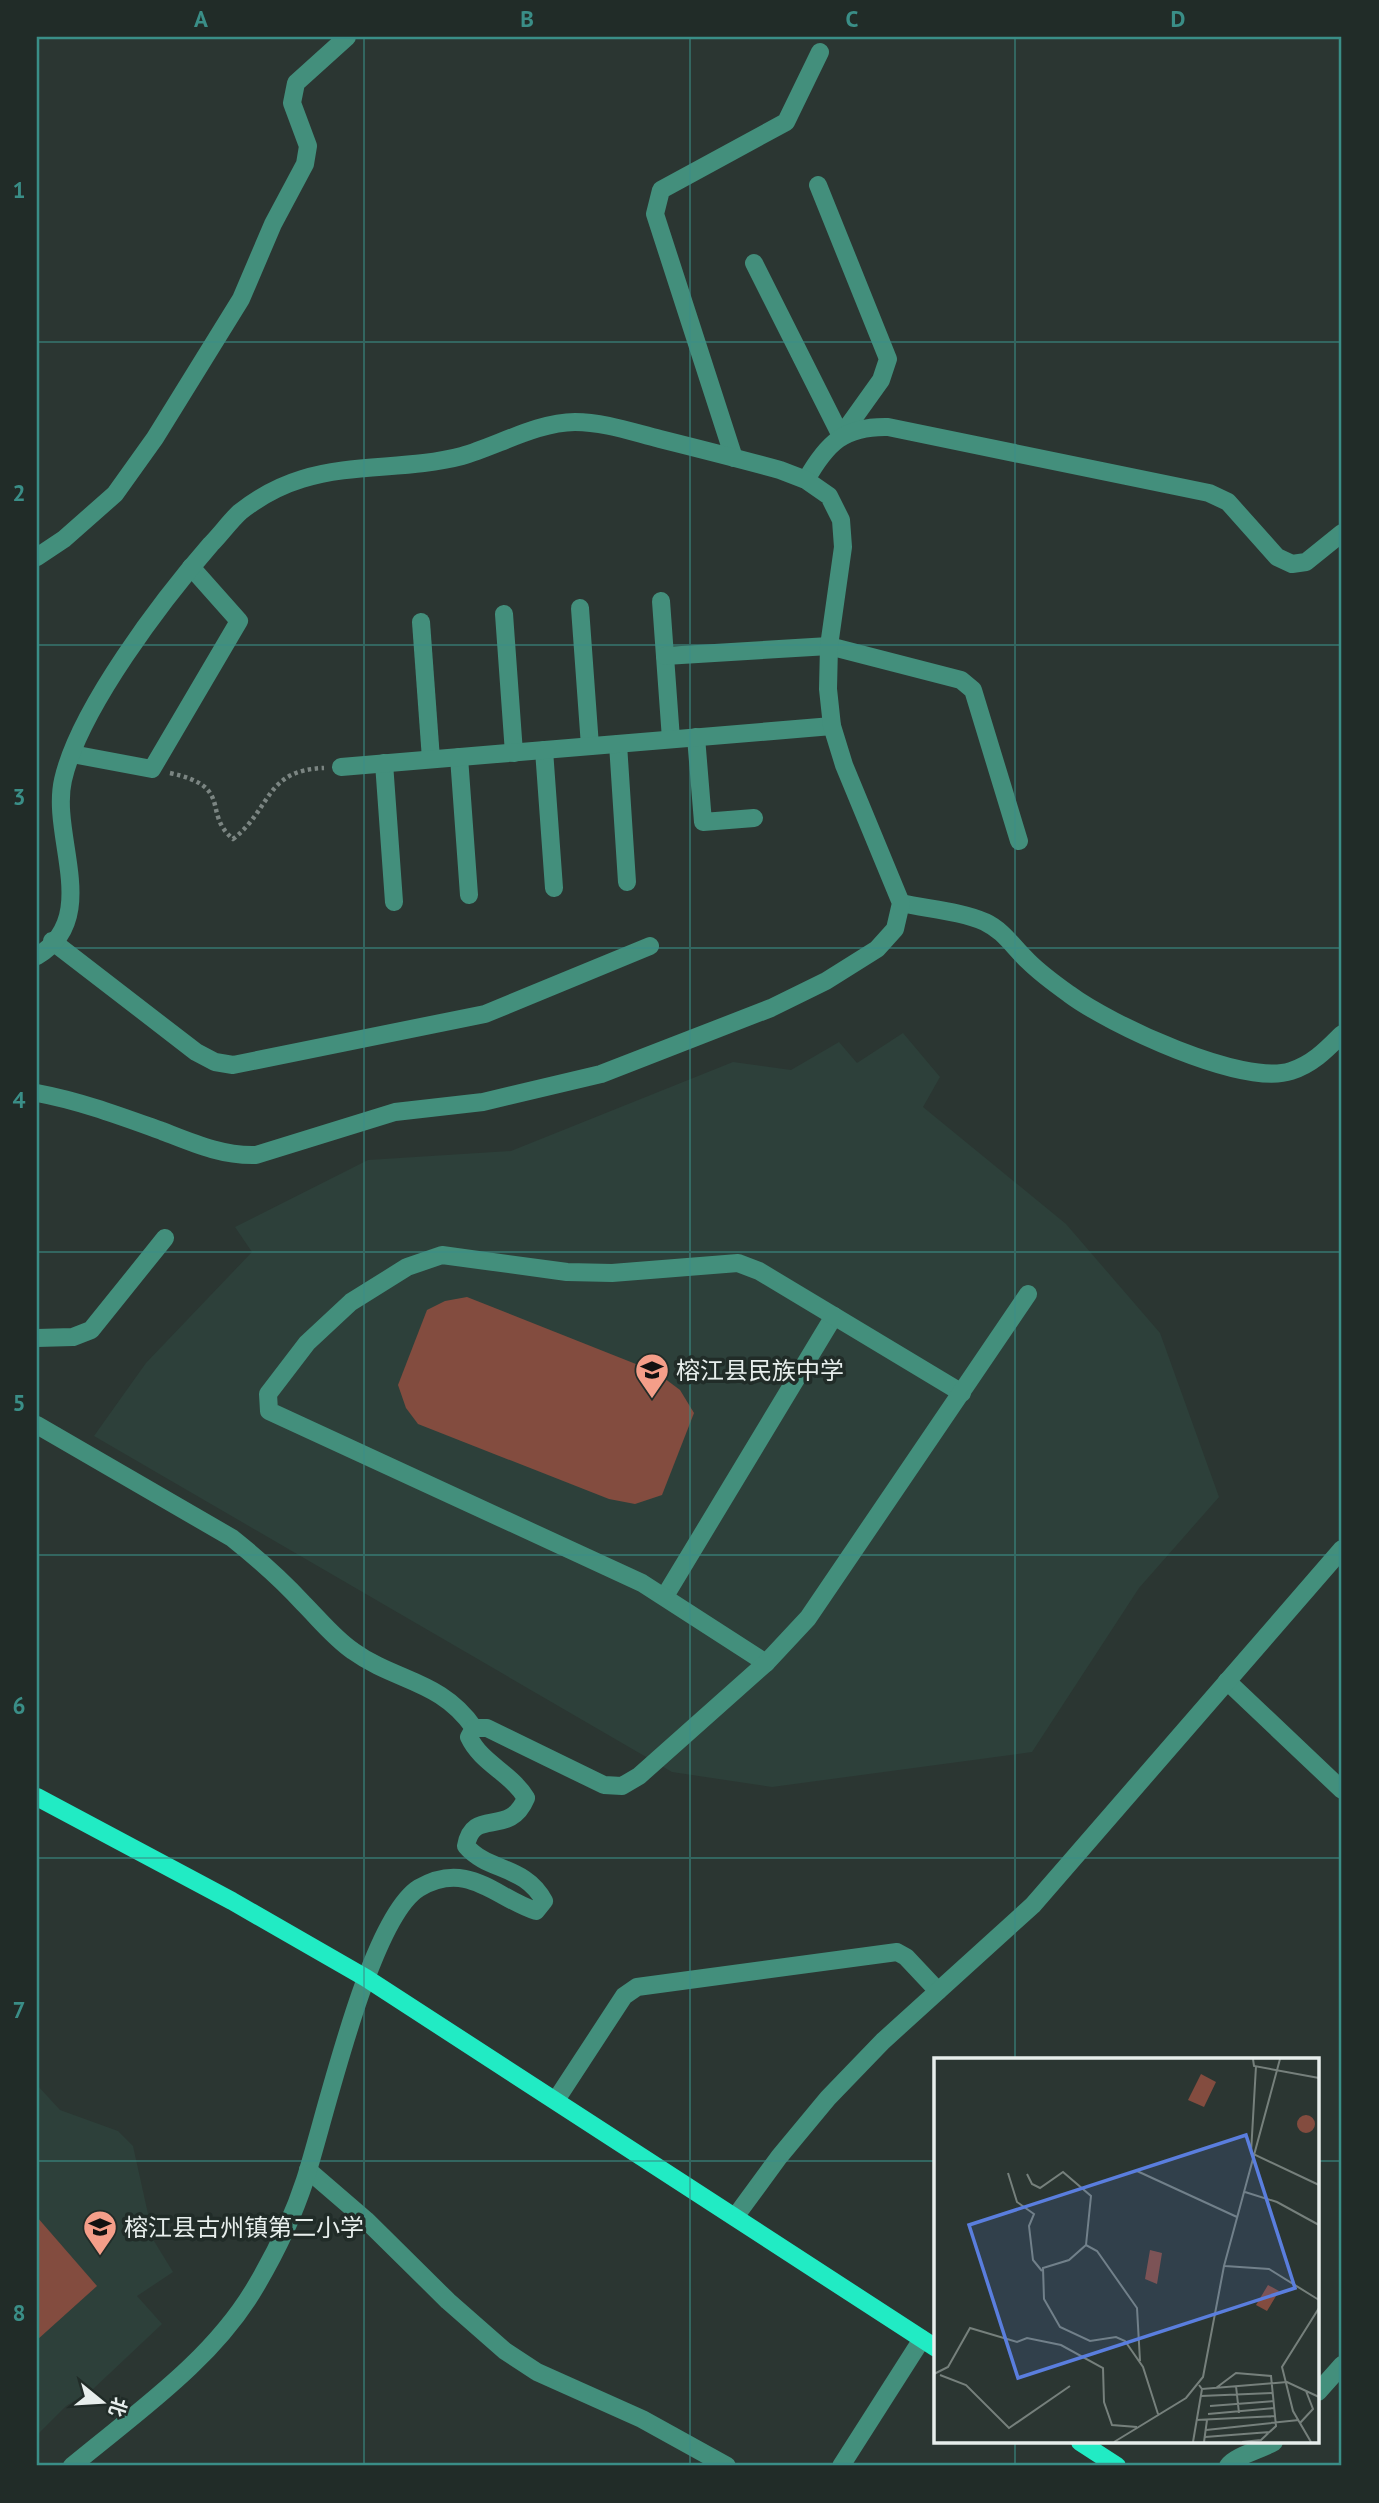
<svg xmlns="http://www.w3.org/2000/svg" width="1379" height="2503" font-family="'PT Sans','Noto Sans SC',sans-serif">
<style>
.built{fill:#2d403a}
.grass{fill:#834c3f}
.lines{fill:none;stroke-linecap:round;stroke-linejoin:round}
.path{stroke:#7b8582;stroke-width:4.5;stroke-dasharray:3.5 3.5;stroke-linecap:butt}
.minor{stroke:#438f7c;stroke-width:18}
.major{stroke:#21ebc4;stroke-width:18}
.grid{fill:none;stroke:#3a8e87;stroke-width:2;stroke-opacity:0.55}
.labels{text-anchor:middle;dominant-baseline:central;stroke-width:7;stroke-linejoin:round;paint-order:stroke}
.poi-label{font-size:24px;fill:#e7eeec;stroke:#212c28;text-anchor:start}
.inset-road{fill:none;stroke:#76807c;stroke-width:2}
.view{fill:#5a7ede;fill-opacity:0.15;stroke:#5a7ede;stroke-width:3.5}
.inset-edge{fill:none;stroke:#e7eeec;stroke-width:3.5}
.neatline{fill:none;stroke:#3a8e87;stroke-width:2.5}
.grid-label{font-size:23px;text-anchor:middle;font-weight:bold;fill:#3a8e87}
</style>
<rect width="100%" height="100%" fill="#2b3632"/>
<g class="built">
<path d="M903 1033 940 1077 923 1107 1066 1224 1160 1333 1219 1497 1139 1588 1032 1752 772 1787 672 1772 94 1436 146 1363 252 1252 235 1227 368 1160 511 1151 733 1062 791 1070 839 1042 857 1063Z"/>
<path d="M37 2085 60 2110 118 2131 133 2146 154 2241 173 2272 137 2296 162 2324 92 2390 66 2406 37 2435Z"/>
</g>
<g class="grass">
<path d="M467 1297 656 1372 680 1390 694 1413 662 1495 635 1504 609 1499 418 1424 406 1408 398 1385 427 1310 445 1301Z"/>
<path d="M37 2217 97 2286 37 2340Z"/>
</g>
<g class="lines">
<path class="path" d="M170 773C235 787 201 812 233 839 272 809 264 770 324 768"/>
<g class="minor">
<path d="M754 263 841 436 881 380 888 359 818 185"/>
<path d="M734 458 655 214 661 190 786 122 820 52"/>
<path d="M806 480C827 443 844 426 888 427L1209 493 1228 502 1277 557 1292 564 1306 562 1342 533"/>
<path d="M37 557 64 539 115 494 155 438 241 299 273 224 305 164 308 146 292 103 296 83 347 37"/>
<path d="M661 601 671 739"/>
<path d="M580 608 590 746"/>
<path d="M504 614 514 753"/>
<path d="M421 622 431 759"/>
<path d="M665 656 829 646 961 680 973 690 1019 841"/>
<path d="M696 737 703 822 754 818"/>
<path d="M618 744 627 882"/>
<path d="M544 750 554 888"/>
<path d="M72 754 152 769 239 621 191 567"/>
<path d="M459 757 469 895"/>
<path d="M384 763 394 902"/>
<path d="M341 767 832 726"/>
<path d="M901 903C927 909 960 911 985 922 1004 931 1013 947 1028 961 1040 973 1055 984 1069 994 1109 1024 1243 1087 1291 1071 1313 1064 1327 1049 1342 1034"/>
<path d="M52 941 196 1052 215 1062 233 1065 485 1014 650 946"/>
<path d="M37 956C102 918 50 837 63 780 79 709 163 599 211 544 221 534 230 521 240 512 259 497 279 486 302 479 353 463 409 470 462 456 497 446 538 422 575 422 604 422 632 432 660 439 700 449 740 459 780 470L806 480 829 496 841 520 843 547 829 646 828 689 832 726 844 765 901 903 895 929 877 949 826 981 771 1008 601 1074 483 1102 395 1112 256 1155C222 1156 193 1143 162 1131 120 1116 80 1101 37 1093"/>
<path d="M37 1338 73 1337 91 1330 165 1238"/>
<path d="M37 1425 232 1538C257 1558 281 1579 303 1603 319 1619 334 1638 353 1651 396 1682 441 1680 474 1728"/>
<path d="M665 1596 834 1316"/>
<path d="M766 1663 642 1583 269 1411 268 1394 307 1343 351 1302 407 1267 442 1255 567 1272 612 1273 738 1263 759 1271 962 1393"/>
<path d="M1227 1681 1342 1790"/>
<path d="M556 2100 624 1996 637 1987 897 1952 906 1957 938 1991"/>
<path d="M308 2170 366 2220 448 2301 505 2351 537 2372 642 2419 727 2466"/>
<path d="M735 2217 779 2157 828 2098 883 2041 1033 1905 1342 1549"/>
<path d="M1318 2392 1342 2365"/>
<path d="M72 2466C137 2412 213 2360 256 2286 276 2252 293 2217 305 2180 325 2119 369 1919 419 1888 468 1859 497 1899 536 1911L544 1901C525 1865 488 1872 466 1846 473 1806 509 1839 526 1798 511 1773 481 1763 469 1737L474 1728H487L604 1785 622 1786 639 1776 766 1663 808 1618 1028 1294"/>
<path d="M841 2466 922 2339"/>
<path d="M1228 2466C1236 2455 1261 2450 1274 2442"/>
</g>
<g class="major">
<path d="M37 1797 232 1901 366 1978 936 2348"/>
<path d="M1080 2442 1117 2466"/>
</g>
</g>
<path class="grid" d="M364 37V2466M690 37V2466M1015 37V2060M37 342H1342M37 645H1342M37 948H1342M37 1252H1342M37 1555H1342M37 1858H1342M37 2161H936M1318 2161H1342M1015 2442V2466"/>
<defs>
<g id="school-pin" transform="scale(1.75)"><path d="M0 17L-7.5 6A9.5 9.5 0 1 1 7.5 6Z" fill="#f49e89" stroke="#212c28"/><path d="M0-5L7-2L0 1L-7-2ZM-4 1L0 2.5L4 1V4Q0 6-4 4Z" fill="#111"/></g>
</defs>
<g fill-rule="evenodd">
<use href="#school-pin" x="652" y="1370"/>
<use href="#school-pin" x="100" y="2227"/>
</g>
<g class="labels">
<g class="poi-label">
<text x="676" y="1370">榕江县民族中学</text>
<text x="124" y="2227">榕江县古州镇第二小学</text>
</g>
</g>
<g transform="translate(934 2058)">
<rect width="385" height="385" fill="#2b3632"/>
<path d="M267 16 282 24 270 49 254 42ZM363 66a9 9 0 1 1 18 0a9 9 0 1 1-18 0ZM216 192 228 195 223 226 211 221ZM334 227 345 233 333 253 322 247Z" fill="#834c3f"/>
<path class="inset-road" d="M319 1 320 8 385 20M322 8 317 95 385 127M203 113 303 159M74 115 83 144 100 156 95 168 99 202 108 213M93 116 98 126 106 130 129 114 157 138 152 187M311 134 343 144 385 167M291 208 335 211 385 242M206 303 203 250 163 193 152 187 135 202 109 210 110 241 126 269 156 283 182 279 191 283 209 309 224 356M0 316 14 309 36 270 83 284 93 280 127 287 169 310 170 344 178 367 203 369M6 317 32 327 75 370 136 328M265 327 268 331 353 324 385 339M302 328 305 355M282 330 302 315 337 318 342 368 327 382 308 384M267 338 339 335M276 348 340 343M274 356 340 350M262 362 341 358M366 365 379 351 372 333M272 372 365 362M271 379 336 374M180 384 252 340 269 319 290 208 346 1M259 384 268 331M270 384 273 362M377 384 359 353 348 309 385 250"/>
<path class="view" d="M312 77 361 230 84 320 35 167Z"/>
<rect width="385" height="385" class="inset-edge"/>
</g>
<rect width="1379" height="2503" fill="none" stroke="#212c28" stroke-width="77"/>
<g transform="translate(102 2402) rotate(108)" stroke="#212c28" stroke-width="5" paint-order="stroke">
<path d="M0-5L12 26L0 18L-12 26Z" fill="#e7eeec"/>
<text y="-10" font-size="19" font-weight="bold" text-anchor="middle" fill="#e7eeec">北</text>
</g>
<rect x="38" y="38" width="1302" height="2426" class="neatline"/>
<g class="grid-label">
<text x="201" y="27">A</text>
<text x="527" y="27">B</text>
<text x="852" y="27">C</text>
<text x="1178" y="27">D</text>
<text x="19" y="198">1</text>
<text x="19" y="501">2</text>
<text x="19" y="805">3</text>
<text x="19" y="1108">4</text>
<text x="19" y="1411">5</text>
<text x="19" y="1714">6</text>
<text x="19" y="2018">7</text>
<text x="19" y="2321">8</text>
</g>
</svg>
